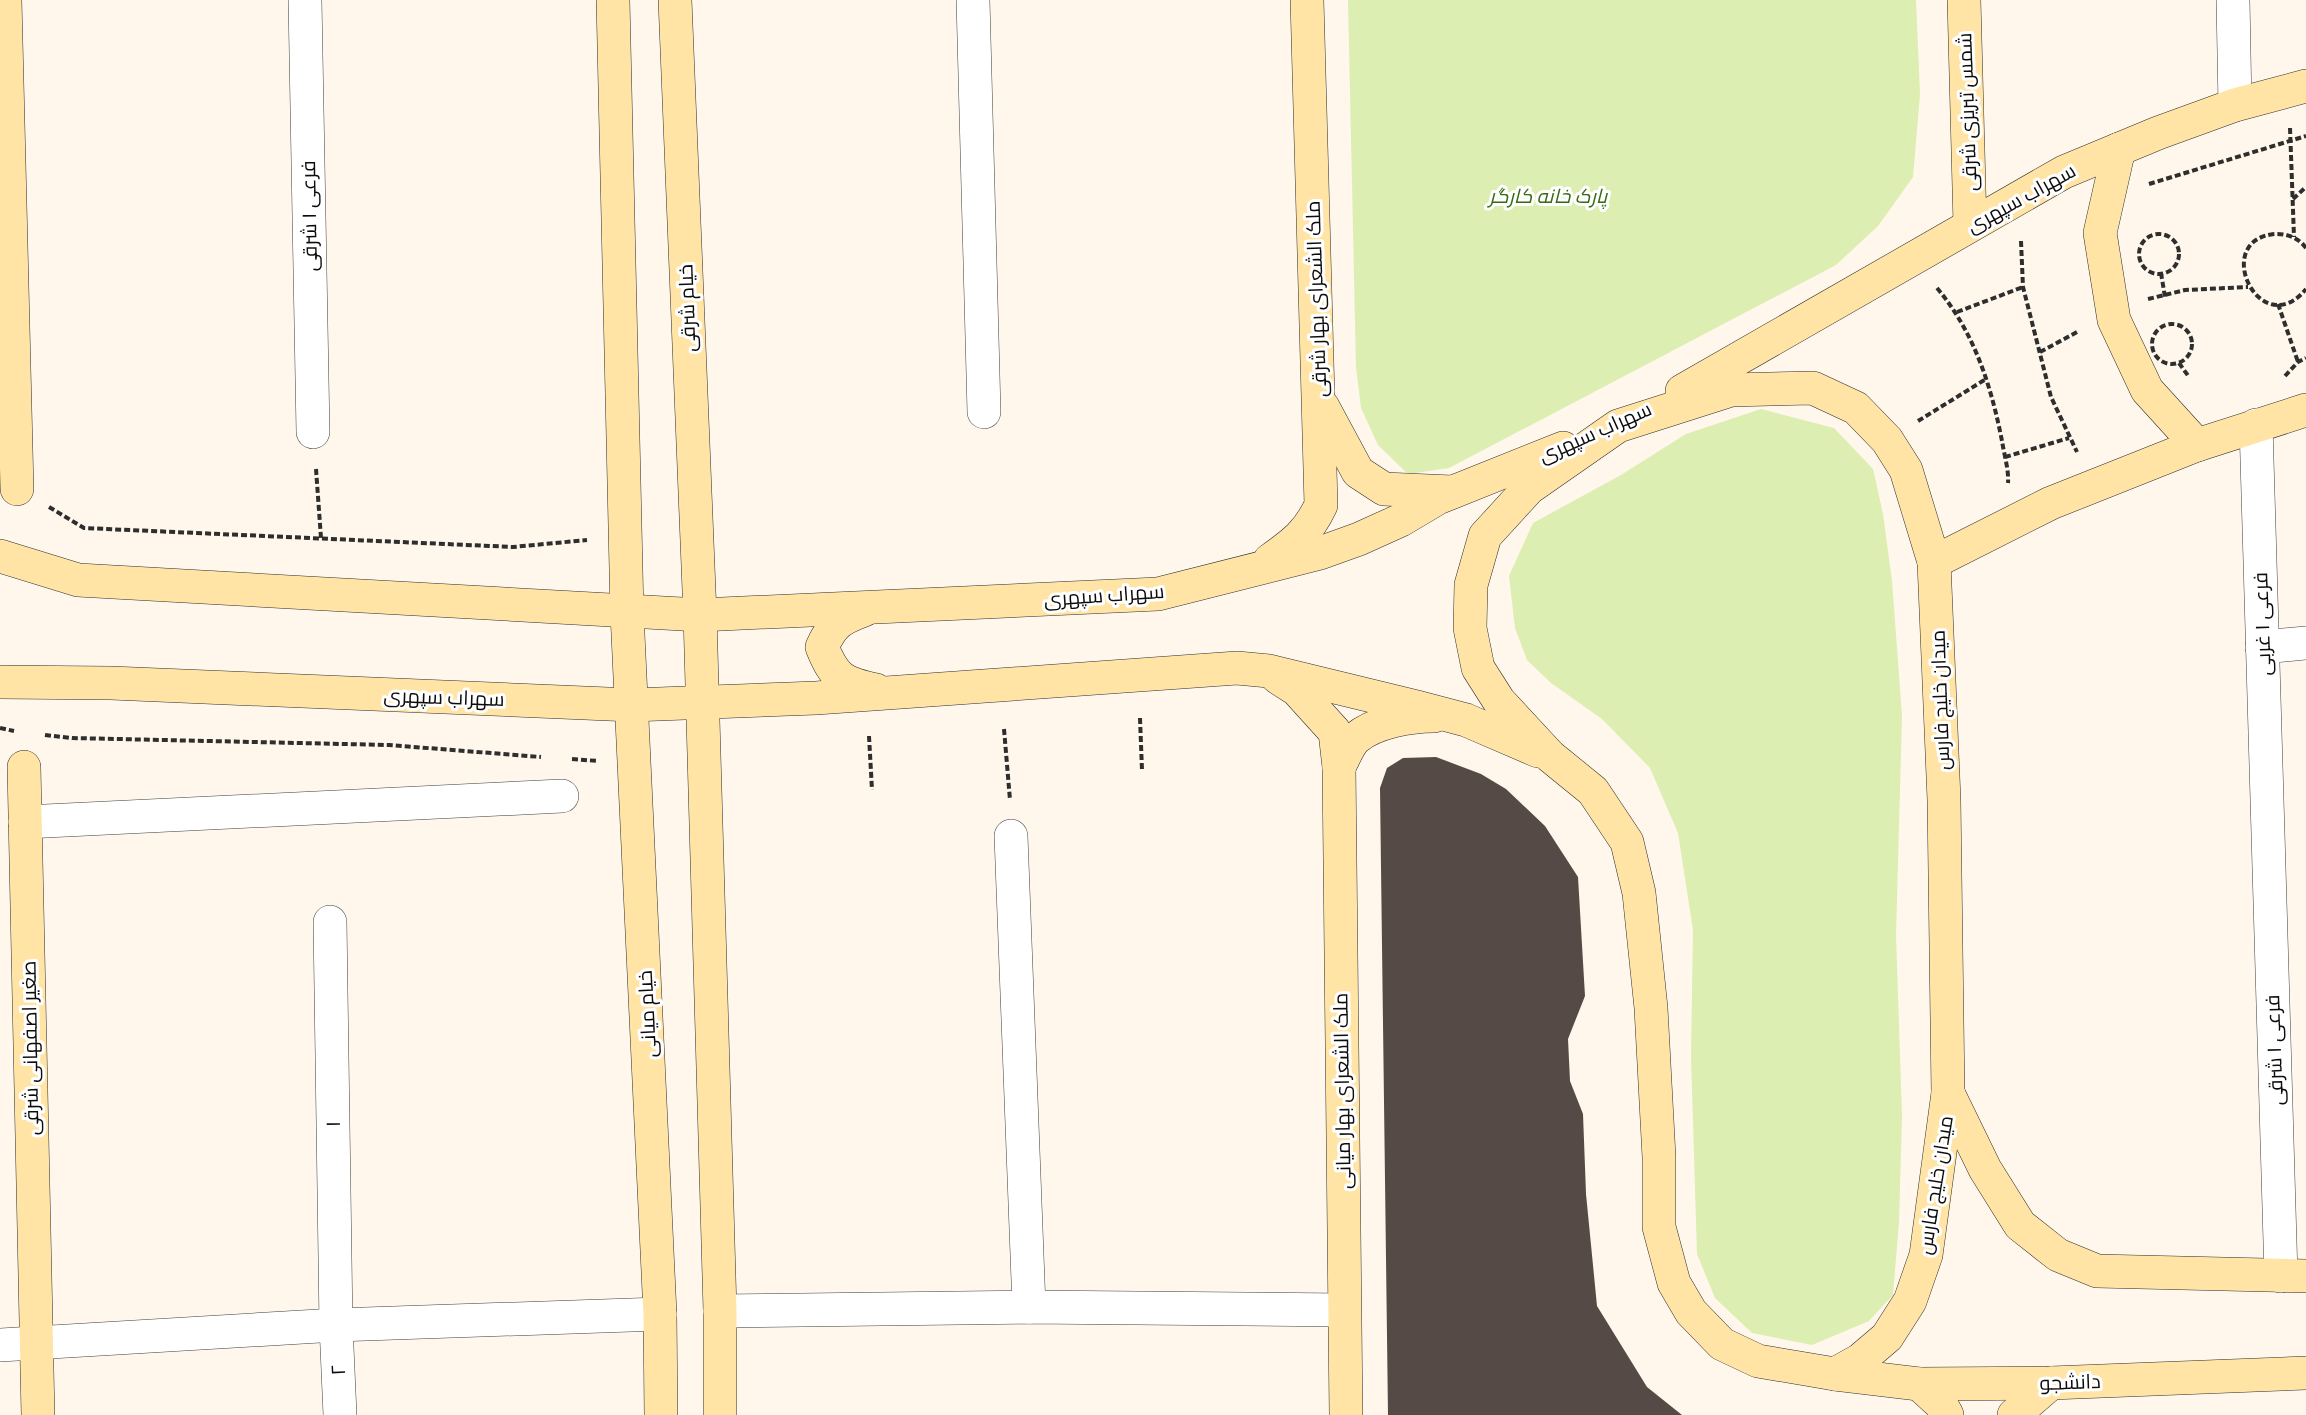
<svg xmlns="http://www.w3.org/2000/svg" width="2306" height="1415" font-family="'Zilla Slab',Cairo,serif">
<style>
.green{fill:#dceeb1}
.building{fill:#564a47}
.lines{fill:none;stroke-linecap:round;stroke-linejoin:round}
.street-casing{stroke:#3f3f3f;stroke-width:34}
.secondary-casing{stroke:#2e2e2e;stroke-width:34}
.path{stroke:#2e2e2e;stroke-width:4;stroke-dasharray:6 3;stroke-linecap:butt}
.street{stroke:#fff;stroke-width:33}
.secondary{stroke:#ffe4a6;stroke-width:33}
.labels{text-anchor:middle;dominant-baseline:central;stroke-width:6;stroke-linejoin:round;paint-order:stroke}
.street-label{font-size:20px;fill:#0c0c0c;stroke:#fff}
.park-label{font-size:20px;font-style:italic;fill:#386a16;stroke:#fff}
</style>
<rect width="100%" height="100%" fill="#fff7eb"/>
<g class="green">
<path d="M1348 0H1916L1920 94 1913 177 1878 226 1836 265 1449 468 1408 474 1378 445 1361 408 1356 367Z"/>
<path d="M1761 409 1834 428 1873 469 1883 514 1892 581 1902 716 1896 935 1902 1116 1899 1222 1893 1295 1869 1321 1812 1345 1752 1333 1715 1298 1697 1254 1691 1057 1693 930 1678 833 1650 768 1602 719 1551 683 1527 660 1515 628 1509 576 1533 523 1621 475 1686 434Z"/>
</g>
<path class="building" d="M1436 757 1481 774 1506 789 1545 826 1578 877 1585 996 1568 1039 1570 1081 1583 1114 1586 1194 1597 1306 1647 1387 1682 1415H1388L1380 788 1387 768 1403 758Z"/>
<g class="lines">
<g class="street-casing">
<g id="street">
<path d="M305 0 313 432"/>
<path d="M973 0 984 412"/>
<path d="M2233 0 2235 105"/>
<path d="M2256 425 2281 1276"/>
<path d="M2262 647 2306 643"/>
<path d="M25 822 562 796"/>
<path d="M1011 836 1029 1307"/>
<path d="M330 922 336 1325 340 1415"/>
<path d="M720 1311 1029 1307 1344 1310"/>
<path d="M0 1345 336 1325 660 1314"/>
</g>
</g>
<g class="secondary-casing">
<g id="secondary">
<path d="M5 0 17 489"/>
<path d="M613 0 627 613 660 1314 661 1415"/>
<path d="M675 0 700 615 720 1311V1415"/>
<path d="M1964 0 1970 225"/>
<path d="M2119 149 2100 233 2114 320 2147 390 2197 445"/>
<path d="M1813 388 1856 408 1887 440 1906 470 1934 562 1944 800 1948 1093 1926 1255 1910 1301 1887 1337 1860 1360 1835 1374 1758 1361 1722 1344 1691 1312 1674 1283 1659 1227V1157L1651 1008 1639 893 1627 842 1593 791 1550 756 1499 701 1478 668 1470 628 1471 585 1485 536 1529 488 1618 426 1731 390Z"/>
<path d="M1682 391 2064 172 2158 133 2235 105 2306 86"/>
<path d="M1323 407 1358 472 1384 489 1452 492"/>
<path d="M0 556 78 580 700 615 1158 594 1320 553 1359 539 1401 520 1438 498 1563 448"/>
<path d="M1270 560C1294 543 1308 533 1321 505L1307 0"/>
<path d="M1934 562 2051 503 2197 445 2306 410"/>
<path d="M864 610C840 619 833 623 822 647 835 679 843 683 876 690"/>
<path d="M1277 677 1297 690 1335 732 1339 767 1346 1415"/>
<path d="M0 682 111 683 632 705 816 698 1237 668 1269 671 1417 707 1466 720 1538 751"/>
<path d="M24 767 38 1415"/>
<path d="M1339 767C1344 758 1349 744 1356 738 1375 722 1410 716 1434 716"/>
<path d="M1948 1093 1985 1169 2020 1225 2058 1255 2097 1271 2306 1276"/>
<path d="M1835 1374 1919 1384 2051 1383 2306 1373"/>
<path d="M1919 1384 1941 1404 1947 1415"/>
<path d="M2014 1415 2051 1383"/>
</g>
</g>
<g class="path">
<path d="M2290 128 2294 237"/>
<path d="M2149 184 2306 136"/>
<path d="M2293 199 2306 187"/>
<circle cx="2159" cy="254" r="20"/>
<path d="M2021 241 2023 287 2051 397 2077 452"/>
<path d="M2306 248C2299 238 2286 233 2274 234 2210 241 2261 344 2306 289"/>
<path d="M2161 273 2165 297"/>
<path d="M1937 288C1974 332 1991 385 2002 441 2004 454 2009 470 2008 483"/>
<path d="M2148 299 2185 290 2248 287"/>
<path d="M2278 304 2298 362"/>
<path d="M1957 312 2023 287"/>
<circle cx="2172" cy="344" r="20"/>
<path d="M2040 352 2079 331"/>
<path d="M2179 363 2189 377"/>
<path d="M2285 376 2298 362 2306 358"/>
<path d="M1918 421 1986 379"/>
<path d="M2005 457 2069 438"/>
<path d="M316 469 321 538"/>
<path d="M49 507 84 528 513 547 587 540"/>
<path d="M1140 718 1142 770"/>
<path d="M0 728 14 731"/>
<path d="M1004 729 1010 800"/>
<path d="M45 735 72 738 389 745 541 757"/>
<path d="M869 736 872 790"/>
<path d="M572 759 598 761"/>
</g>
<use href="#street" class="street"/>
<use href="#secondary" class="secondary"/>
</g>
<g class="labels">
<g class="street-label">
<text transform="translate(1967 112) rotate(-92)">شمس تبریزی شرقی</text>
<text transform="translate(2021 198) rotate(-29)">سهراب سپهری</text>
<text transform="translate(309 216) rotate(-91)">فرعی ۱ شرقی</text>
<text transform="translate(1316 299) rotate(-92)">ملک الشعرای بهار شرقی</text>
<text transform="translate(687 308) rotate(-92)">خیام شرقی</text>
<text transform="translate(1595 432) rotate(-24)">سهراب سپهری</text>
<text transform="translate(1104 595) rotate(-4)">سهراب سپهری</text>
<text transform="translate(2262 624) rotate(-92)">فرعی ۱ غربی</text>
<text transform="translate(444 697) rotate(2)">سهراب سپهری</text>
<text transform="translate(1940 700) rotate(-92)">میدان خلیج فارس</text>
<text transform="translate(647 1014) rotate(-93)">خیام میانی</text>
<text transform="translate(30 1048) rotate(-91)">صغیر اصفهانی شرقی</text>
<text transform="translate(2274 1050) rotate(-92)">فرعی ۱ شرقی</text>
<text transform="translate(1342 1091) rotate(-91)">ملک الشعرای بهار میانی</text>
<text transform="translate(333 1124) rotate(-91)">۱</text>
<text transform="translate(1935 1185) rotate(-81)">میدان خلیج فارس</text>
<text transform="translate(338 1370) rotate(-93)">۲</text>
<text transform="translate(2070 1382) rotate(-2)">دانشجو</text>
</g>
<g class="park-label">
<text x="1548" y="196">پارک خانه کارگر</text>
</g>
</g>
</svg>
